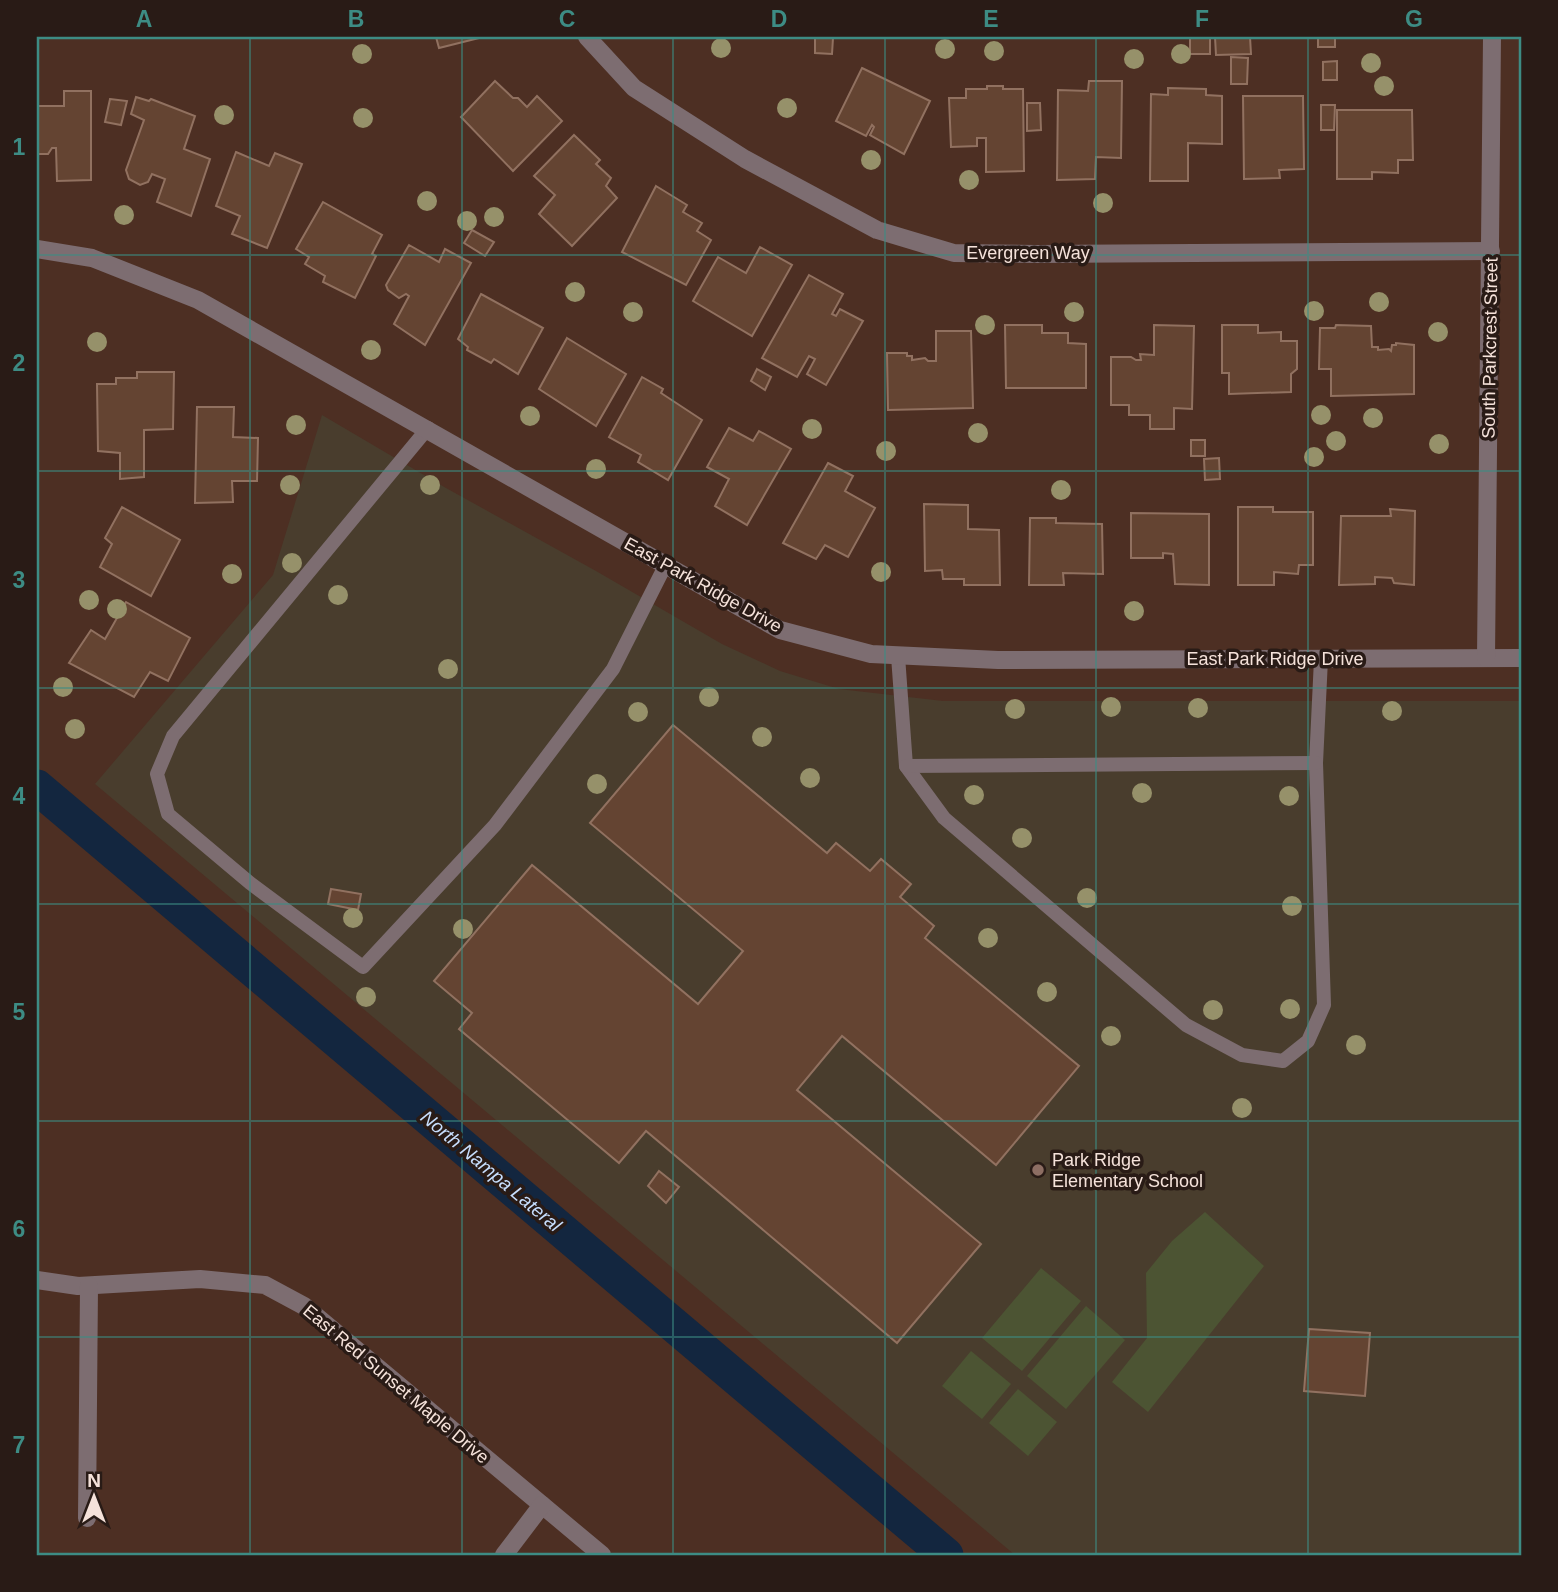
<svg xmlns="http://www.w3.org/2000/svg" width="1558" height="1592" font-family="Arial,sans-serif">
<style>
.education{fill:#493d2d}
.green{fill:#4c5433}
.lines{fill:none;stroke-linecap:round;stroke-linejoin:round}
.canal{stroke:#13263f;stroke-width:35}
.building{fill:#644432;stroke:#917160;stroke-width:2}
.lane{stroke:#7d6d71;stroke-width:14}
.street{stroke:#7d6d71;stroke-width:18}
.tree{fill:#96916a}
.grid{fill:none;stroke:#3d8c84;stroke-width:2;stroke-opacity:0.55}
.education-dot{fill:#8d6e63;stroke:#291b16;stroke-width:2.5}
.labels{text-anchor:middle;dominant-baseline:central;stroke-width:7;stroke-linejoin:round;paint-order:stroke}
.street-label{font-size:18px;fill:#f5e2da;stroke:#291b16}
.poi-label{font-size:18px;fill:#f5e2da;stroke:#291b16;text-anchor:start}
.water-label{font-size:19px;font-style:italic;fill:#c6ddfc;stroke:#291b16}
.neatline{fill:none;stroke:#3d8c84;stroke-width:2.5}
.grid-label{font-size:23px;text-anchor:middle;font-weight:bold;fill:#3d8c84}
</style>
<rect width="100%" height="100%" fill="#4d2f23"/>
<path class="education" d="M322 415 446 488 596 571 722 644 780 671 839 689 943 701H1521V1555H1015L95 784 273 575Z"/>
<g class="green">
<path d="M1205 1212 1264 1266 1148 1412 1112 1382 1147 1338 1146 1273 1172 1241Z"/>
<path d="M1041 1268 1081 1301 1022 1371 982 1338Z"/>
<path d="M1086 1306 1125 1340 1066 1409 1027 1376Z"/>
<path d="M971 1351 1011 1384 982 1419 942 1386Z"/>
<path d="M1018 1389 1057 1422 1028 1456 989 1423Z"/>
</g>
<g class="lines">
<path class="canal" d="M37 787 946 1555"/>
</g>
<g class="building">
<path d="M436 37H483L439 48Z"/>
<rect x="1190" y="37" width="20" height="17"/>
<path d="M1215 37H1250L1251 54 1216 55Z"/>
<rect x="1318" y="37" width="17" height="10"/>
<path d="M815 38H833L832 54 815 53Z"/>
<path d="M1231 57 1248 58 1247 84H1231Z"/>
<path d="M1337 61V80H1323V62Z"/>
<path d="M862 68 930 101 904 154 870 135 874 127 872 125 866 136 836 121Z"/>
<path d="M495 81 513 98H518L527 107 537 96 562 121 513 171 461 117Z"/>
<path d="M1089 81H1122L1121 158 1096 157 1095 179 1057 180 1058 90 1088 91Z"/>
<path d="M987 86H1003V89H1023L1024 171 986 172V138H977V146L951 147 949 98H966V89H987Z"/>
<path d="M1168 88 1206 89V95L1222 96V144L1188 143V181H1150L1151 94 1168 95Z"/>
<path d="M64 91H91V180L57 181 56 148H52L48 154H37V106H64Z"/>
<path d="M1243 96H1303L1304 169 1279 170 1280 178 1244 179Z"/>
<path d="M136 97 149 101 151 99 195 116 184 149 210 159 191 216 157 202 165 179 152 174 148 182 140 185 129 179 126 170 144 120 131 114Z"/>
<path d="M110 99 127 101 121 125 105 122Z"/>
<path d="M1027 103H1040L1041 130 1027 131Z"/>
<path d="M1321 105H1335L1334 130H1321Z"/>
<path d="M1337 110H1412L1413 160H1398V173L1372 172V179H1337Z"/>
<path d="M574 135 600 160 596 164 611 178 606 186 617 198 572 246 539 214 555 195 534 176Z"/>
<path d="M236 152 269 166 275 153 302 164 267 248 232 234 240 216 216 206Z"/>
<path d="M656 186 687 205 683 212 702 223 697 231 711 240 686 285 622 252Z"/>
<path d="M323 202 382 235 372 254 376 256 355 298 323 282 325 276 305 264 309 257 296 249Z"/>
<path d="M472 230 494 242 485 256 464 243Z"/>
<path d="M409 245 439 262 445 249 471 263 425 345 394 324 409 296 406 294 399 298 388 290 386 285Z"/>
<path d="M760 247 792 265 752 336 693 301 718 257 746 273Z"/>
<path d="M809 275 843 294 832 314 836 316 840 309 863 321 826 385 807 374 815 359 809 356 797 377 762 358Z"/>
<path d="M481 294 543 328 518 374 494 359 491 363 467 350 468 347 458 339Z"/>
<path d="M1005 325H1042V333H1068V343L1086 344V388H1006Z"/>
<path d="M1154 325 1194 326 1192 409 1174 408V429H1150V415H1129V405H1111V357H1131L1136 360H1141L1140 354 1154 355Z"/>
<path d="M1222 325H1258V333L1281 332V341H1297V369L1291 374V392L1229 394V373H1222Z"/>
<path d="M1336 325 1371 326 1372 347H1378V350L1389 349 1391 351 1392 345H1396V343L1414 345V394L1331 396V369H1319L1320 328H1335Z"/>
<path d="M936 331H971L973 408 888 410 887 353H907V356H912V360L925 358 928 361H936Z"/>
<path d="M567 338 626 374 596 426 539 389Z"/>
<path d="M757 369 771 377 765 390 751 381Z"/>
<path d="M137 372H174L173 429 144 430V477L120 479V453L98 451 97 384H116V378H137Z"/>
<path d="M642 377 663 389 661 393 702 420 668 480 638 462 641 455 609 437Z"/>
<path d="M197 407H234L233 437 258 438 257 481H232L233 502 195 503Z"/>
<path d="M729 428 753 441 759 431 791 449 747 525 715 506 729 479 707 467Z"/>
<rect x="1191" y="440" width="14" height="16"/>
<path d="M1219 458 1220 479 1205 480 1204 459Z"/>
<path d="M828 463 853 476 845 491 875 508 848 557 825 545 816 559 783 543Z"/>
<path d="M924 504 968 505V529L999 530 1000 585H964V579H943L942 570 925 571Z"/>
<path d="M122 507 180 540 151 596 100 567 112 544 105 538Z"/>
<path d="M1238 507H1273V512H1313V565H1299L1298 574 1274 572V585H1238Z"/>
<path d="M1390 509 1415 511 1414 585 1394 583 1392 578 1375 577V584L1339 585 1341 516H1391Z"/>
<path d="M1131 513 1209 514V585L1175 584 1173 554 1163 553V558H1131Z"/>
<path d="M1030 518H1056V523L1102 524 1103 574 1063 573 1064 585H1029Z"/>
<path d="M126 602 190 638 168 681 150 672 134 697 69 663 91 630 105 639Z"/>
<path d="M673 725 827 853 836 843 870 871 881 859 911 884 900 897 934 926 925 938 1079 1066 996 1165 842 1036 797 1090 981 1244 897 1343 646 1131 619 1163 459 1029 472 1013 434 981 532 865 698 1004 743 951 590 823Z"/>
<path d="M331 889 361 894 358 910 328 904Z"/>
<path d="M659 1171 679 1187 666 1203 648 1186Z"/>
<path d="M1309 1329 1370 1333 1365 1396 1304 1391Z"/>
</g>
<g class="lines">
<g class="lane">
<path d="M428 428 173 736 157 774 168 814 250 883 363 967 495 825 588 702 613 669 665 566"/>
<path d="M898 656 906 766 944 818 1186 1025 1242 1055 1283 1061 1308 1041 1324 1005 1316 763 1321 659"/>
<path d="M906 766 1316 763"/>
</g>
<g class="street">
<path d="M587 37 634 88 745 159 877 230 954 253 1037 254 1491 251"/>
<path d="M37 249 92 258 198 300 780 630 871 654 998 660 1521 658"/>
<path d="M1486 658 1492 37"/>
<path d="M37 1280 78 1286 200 1279 265 1285 304 1306 602 1555"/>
<path d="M87 1518 89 1286"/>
<path d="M504 1555 542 1505"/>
</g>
</g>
<g class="tree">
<circle cx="721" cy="48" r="10"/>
<circle cx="945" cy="49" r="10"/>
<circle cx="994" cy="51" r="10"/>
<circle cx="362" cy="54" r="10"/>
<circle cx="1181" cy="54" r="10"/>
<circle cx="1134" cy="59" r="10"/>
<circle cx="1371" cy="63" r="10"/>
<circle cx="1384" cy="86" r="10"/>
<circle cx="787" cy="108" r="10"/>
<circle cx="224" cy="115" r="10"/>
<circle cx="363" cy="118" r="10"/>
<circle cx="871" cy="160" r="10"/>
<circle cx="969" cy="180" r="10"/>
<circle cx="427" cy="201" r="10"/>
<circle cx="1103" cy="203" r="10"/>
<circle cx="124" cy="215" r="10"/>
<circle cx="494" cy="217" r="10"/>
<circle cx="467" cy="221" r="10"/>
<circle cx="575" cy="292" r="10"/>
<circle cx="1379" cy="302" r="10"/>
<circle cx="1314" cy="311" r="10"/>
<circle cx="633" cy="312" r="10"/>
<circle cx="1074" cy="312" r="10"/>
<circle cx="985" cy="325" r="10"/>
<circle cx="1438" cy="332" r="10"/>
<circle cx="97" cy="342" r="10"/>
<circle cx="371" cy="350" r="10"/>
<circle cx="1321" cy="415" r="10"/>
<circle cx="530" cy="416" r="10"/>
<circle cx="1373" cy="418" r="10"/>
<circle cx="296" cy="425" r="10"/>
<circle cx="812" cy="429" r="10"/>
<circle cx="978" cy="433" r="10"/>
<circle cx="1336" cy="441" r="10"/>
<circle cx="1439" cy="444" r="10"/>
<circle cx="886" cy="451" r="10"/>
<circle cx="1314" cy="457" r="10"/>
<circle cx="596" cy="469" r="10"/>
<circle cx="290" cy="485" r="10"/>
<circle cx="430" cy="485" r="10"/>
<circle cx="1061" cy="490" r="10"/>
<circle cx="292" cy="563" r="10"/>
<circle cx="881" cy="572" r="10"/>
<circle cx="232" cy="574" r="10"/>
<circle cx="338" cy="595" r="10"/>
<circle cx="89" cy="600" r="10"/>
<circle cx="117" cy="609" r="10"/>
<circle cx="1134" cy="611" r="10"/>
<circle cx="448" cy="669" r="10"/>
<circle cx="63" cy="687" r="10"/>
<circle cx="709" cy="697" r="10"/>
<circle cx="1111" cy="707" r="10"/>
<circle cx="1198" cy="708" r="10"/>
<circle cx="1015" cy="709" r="10"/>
<circle cx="1392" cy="711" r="10"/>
<circle cx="638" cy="712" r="10"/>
<circle cx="75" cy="729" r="10"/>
<circle cx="762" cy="737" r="10"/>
<circle cx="810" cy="778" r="10"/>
<circle cx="597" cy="784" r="10"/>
<circle cx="1142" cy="793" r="10"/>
<circle cx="974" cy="795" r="10"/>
<circle cx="1289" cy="796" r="10"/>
<circle cx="1022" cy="838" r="10"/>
<circle cx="1087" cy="898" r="10"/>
<circle cx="1292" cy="906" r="10"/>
<circle cx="353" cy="918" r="10"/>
<circle cx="463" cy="929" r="10"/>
<circle cx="988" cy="938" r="10"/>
<circle cx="1047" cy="992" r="10"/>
<circle cx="366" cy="997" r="10"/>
<circle cx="1290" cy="1009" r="10"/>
<circle cx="1213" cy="1010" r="10"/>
<circle cx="1111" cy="1036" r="10"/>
<circle cx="1356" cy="1045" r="10"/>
<circle cx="1242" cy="1108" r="10"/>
</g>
<path class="grid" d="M250 37V1555M462 37V1555M673 37V1555M885 37V1555M1096 37V1555M1308 37V1555M37 255H1521M37 471H1521M37 688H1521M37 904H1521M37 1121H1521M37 1337H1521"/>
<circle class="education-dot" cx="1038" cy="1170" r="7"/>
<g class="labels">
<g class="street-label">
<text x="1028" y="253">Evergreen Way</text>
<text transform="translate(1490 348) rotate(-89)">South Parkcrest Street</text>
<text transform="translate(703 585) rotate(29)">East Park Ridge Drive</text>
<text x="1275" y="659">East Park Ridge Drive</text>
<text transform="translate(396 1384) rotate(40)">East Red Sunset Maple Drive</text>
</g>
<g class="poi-label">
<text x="1052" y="1160">Park Ridge<tspan x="1052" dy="21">Elementary School</tspan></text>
</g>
<g class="water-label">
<text transform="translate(491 1171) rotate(40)">North Nampa Lateral</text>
</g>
</g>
<rect width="1558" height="1592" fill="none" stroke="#291b16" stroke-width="77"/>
<g transform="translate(94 1497)" stroke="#291b16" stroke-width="5" paint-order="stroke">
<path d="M0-5L12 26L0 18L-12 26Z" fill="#f5e2da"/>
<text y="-10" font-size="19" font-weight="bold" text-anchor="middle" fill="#f5e2da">N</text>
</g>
<rect x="38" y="38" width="1482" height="1516" class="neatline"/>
<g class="grid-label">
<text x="144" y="27">A</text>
<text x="356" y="27">B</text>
<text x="567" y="27">C</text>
<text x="779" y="27">D</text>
<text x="991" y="27">E</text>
<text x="1202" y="27">F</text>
<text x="1414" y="27">G</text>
<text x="19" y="155">1</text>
<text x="19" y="371">2</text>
<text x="19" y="588">3</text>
<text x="19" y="804">4</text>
<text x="19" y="1020">5</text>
<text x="19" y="1237">6</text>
<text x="19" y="1453">7</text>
</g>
</svg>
